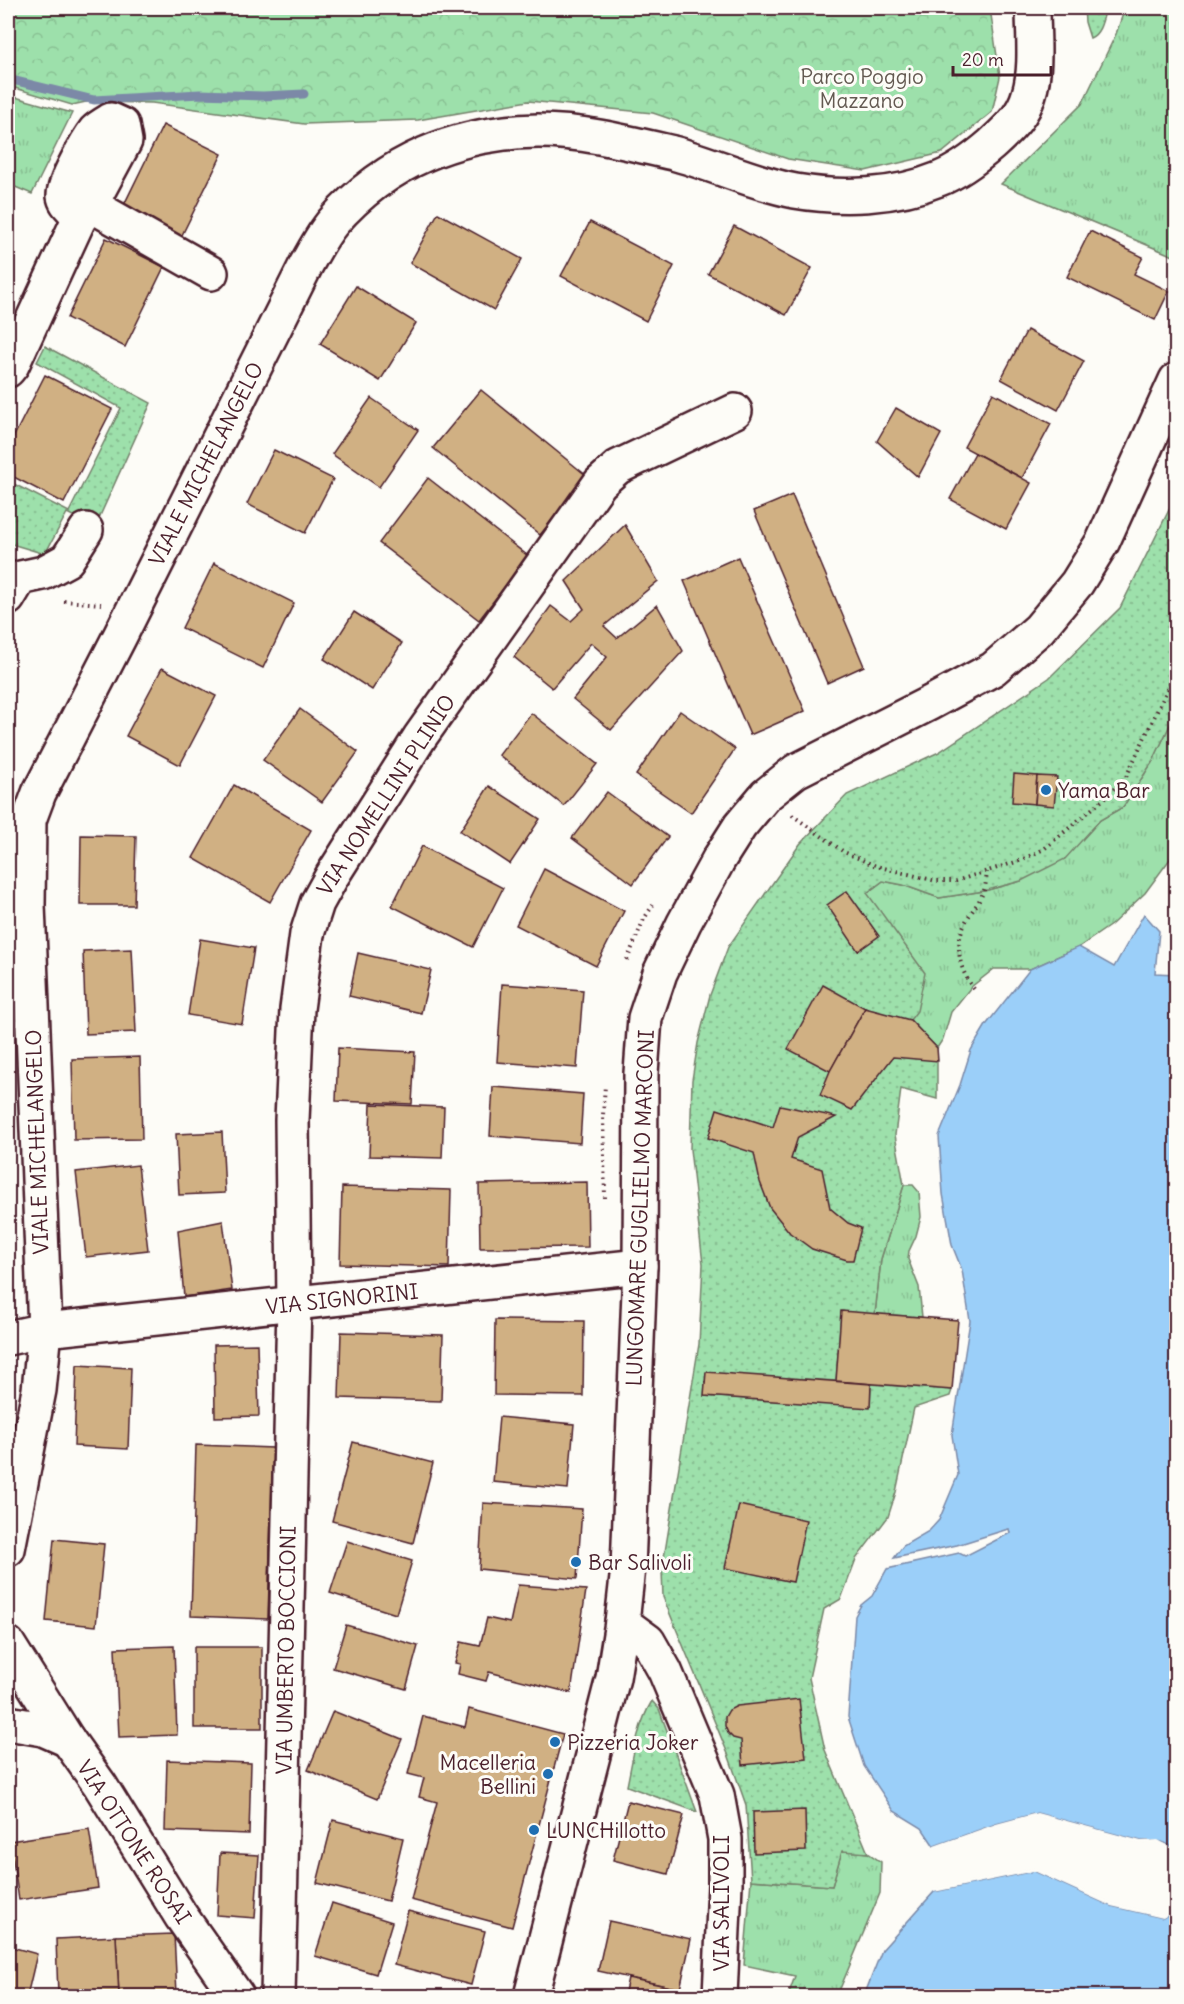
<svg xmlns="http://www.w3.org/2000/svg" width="1184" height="2004" font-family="Delius,sans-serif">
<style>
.grass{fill:url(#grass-tufts);stroke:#74806b;stroke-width:1.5}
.park{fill:url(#park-crowns);stroke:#74806b;stroke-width:1.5}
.garden{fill:url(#garden-dots);stroke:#74806b;stroke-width:1.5}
.water{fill:#9bcff9;stroke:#7b89a7;stroke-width:1.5}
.pier{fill:#fdfcf7}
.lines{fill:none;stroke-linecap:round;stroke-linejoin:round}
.stream{stroke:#7b89a7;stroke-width:9}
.building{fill:#d0b083;stroke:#4a1f2b;stroke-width:1.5}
.minor-casing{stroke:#4a1f2b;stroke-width:38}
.path{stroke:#4a1f2b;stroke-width:4;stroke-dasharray:1.5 4.5;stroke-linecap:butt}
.minor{stroke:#fdfcf7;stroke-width:33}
.poi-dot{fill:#1f6fb2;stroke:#fdfcf7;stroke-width:2}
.labels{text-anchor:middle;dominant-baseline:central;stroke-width:6;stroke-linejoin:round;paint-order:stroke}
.park-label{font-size:21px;fill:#635951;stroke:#fdfcf7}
.street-label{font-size:21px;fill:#4a1f2b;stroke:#fdfcf7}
.poi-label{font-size:21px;fill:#4a1f2b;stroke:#fdfcf7;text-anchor:start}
</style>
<defs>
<pattern id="grass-tufts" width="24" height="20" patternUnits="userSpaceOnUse" patternTransform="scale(1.5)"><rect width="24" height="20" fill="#9de0ab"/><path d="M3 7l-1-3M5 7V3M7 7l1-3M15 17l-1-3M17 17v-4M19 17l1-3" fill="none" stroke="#89c093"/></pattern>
<pattern id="park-crowns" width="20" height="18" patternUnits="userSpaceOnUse" patternTransform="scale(1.5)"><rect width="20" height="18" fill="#9de0ab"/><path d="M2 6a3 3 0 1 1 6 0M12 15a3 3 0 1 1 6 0" fill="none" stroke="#89c093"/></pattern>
<pattern id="garden-dots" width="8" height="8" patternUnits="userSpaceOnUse" patternTransform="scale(1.5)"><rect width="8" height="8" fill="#9de0ab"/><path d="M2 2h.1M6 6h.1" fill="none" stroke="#89c093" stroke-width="1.8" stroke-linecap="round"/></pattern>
</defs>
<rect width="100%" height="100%" fill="#fdfcf7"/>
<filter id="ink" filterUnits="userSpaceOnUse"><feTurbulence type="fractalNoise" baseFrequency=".0167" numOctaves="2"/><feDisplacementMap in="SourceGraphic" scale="12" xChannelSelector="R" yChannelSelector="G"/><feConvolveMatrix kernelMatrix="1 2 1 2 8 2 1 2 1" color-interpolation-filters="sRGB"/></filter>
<g filter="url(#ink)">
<g class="grass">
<path d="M1125 8H1176V257L1001 184 1082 104 1116 34Z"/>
<path d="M8 95 72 113 32 194 8 184Z"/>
<path d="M1176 712V851L1145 893 1111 925 1079 947 1030 969H994L971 987 951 1012 943 1039 937 1048 910 1020 867 893 883 881 903 885 939 898 984 891 1021 881 1085 836 1100 820 1123 807 1153 761Z"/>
<path d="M904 1185H913L919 1192 921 1217 916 1236 909 1251 908 1259 919 1287 922 1317 875 1314 881 1259Z"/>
<path d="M842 1850 868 1853 881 1862 880 1893 837 1996H788L795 1976 744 1965 751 1880 832 1886Z"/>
</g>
<path class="park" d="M8 8H990L1000 77 992 112 942 153 865 171 788 159 653 113 528 101 418 120 304 124 152 103 86 102 72 105 8 86Z"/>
<g class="garden">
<path d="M1084 8H1106C1103 18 1101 34 1090 38L1085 22Z"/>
<path d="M45 346 151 403 95 527 67 513 45 554 8 543V481L69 512 121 408 37 362Z"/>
<path d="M1176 496V712L1153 761 1123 807 1100 820 1065 859 1021 881 984 891 939 898 903 885 883 881 867 893 925 973 917 1011 910 1020 937 1048V1099L901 1089 895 1135 904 1185 881 1259 875 1314 841 1312 836 1381 706 1373 704 1396 870 1407 871 1384 952 1390 950 1396 914 1408 896 1492 888 1517 856 1559 841 1599 824 1609 809 1678 825 1750 868 1853 842 1851 832 1886 751 1880 746 1805 728 1754 663 1597 662 1570 699 1344 703 1264 690 1149 692 1080 698 1043 710 995 728 947 800 844 847 795 939 752 1049 678 1120 608Z"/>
<path d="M652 1701 659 1709 697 1812 627 1786C633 1757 637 1726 652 1701Z"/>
</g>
<g class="water">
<path d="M1144 914 1159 931 1155 973 1176 974V1853C1169 1840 1155 1840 1141 1841L1037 1813 996 1824 934 1846 922 1828 894 1811 864 1766 848 1717 855 1616 861 1605 872 1596 887 1569 959 1553 965 1556 1010 1533 1009 1529 1005 1530 957 1545 894 1558 903 1546 929 1531 939 1520 958 1475 952 1435 970 1321 962 1270 952 1245 943 1194 939 1136 960 1085 971 1050 986 1025 1030 969 1079 947 1114 967Z"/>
<path d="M1034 1871 1111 1906 1163 1918 1176 1910V1996H864L882 1950 934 1892Z"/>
</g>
<g class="pier">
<path d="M1037 1813 1141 1841 1158 1840 1173 1848 1176 1856 1171 1851 1157 1843 1141 1844 1037 1816 996 1826 933 1849 934 1846 996 1824Z"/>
<path d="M1034 1868 1112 1903 1162 1915 1176 1907V1910L1163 1918 1111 1906 1034 1871 934 1892V1889Z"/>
</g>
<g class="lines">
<path class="stream" d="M8 79 94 100 200 94 263 96 304 94"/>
</g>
<g class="building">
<path d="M163 125 222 154 180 239 121 211Z"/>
<path d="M438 213 522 259 494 310 410 263Z"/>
<path d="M590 222 674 266 646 321 561 276Z"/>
<path d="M734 226 812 268 786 315 708 274Z"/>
<path d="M1090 231 1143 257 1134 274 1169 291 1155 320 1067 277Z"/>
<path d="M106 238 164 267 125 347 67 318Z"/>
<path d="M356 286 416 323 380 381 320 344Z"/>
<path d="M1027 330 1084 361 1058 410 1001 379Z"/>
<path d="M45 375 112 409 64 503 8 474V448Z"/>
<path d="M481 390 587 476 540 535 433 448Z"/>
<path d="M993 393 1051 424 1022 478 964 447Z"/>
<path d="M371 398 418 430 379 487 332 454Z"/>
<path d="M896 408 941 434 918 477 877 441Z"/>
<path d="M274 450 333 479 305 533 247 504Z"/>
<path d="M975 453 1031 483 1006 529 950 499Z"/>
<path d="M428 478 528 556 479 620 379 543Z"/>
<path d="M792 495 864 666 827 683 754 511Z"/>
<path d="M625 525 658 581 604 626 617 638 657 605 683 651 611 730 573 699 607 657 591 643 552 688 514 657 551 606 571 621 584 609 566 581Z"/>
<path d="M738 557 805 711 750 735 684 581Z"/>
<path d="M214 563 294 603 263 668 182 628Z"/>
<path d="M354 612 402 643 372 690 324 659Z"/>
<path d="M162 668 216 696 180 765 126 736Z"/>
<path d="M300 709 358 752 322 802 263 760Z"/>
<path d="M680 711 735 749 691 813 636 775Z"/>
<path d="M531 713 597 764 564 806 499 755Z"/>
<path d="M1014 774 1037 776 1035 804 1012 802Z"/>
<path d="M1037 776 1057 777 1054 806 1035 804Z"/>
<path d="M234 785 311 830 270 902 193 858Z"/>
<path d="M489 786 540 819 510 864 460 831Z"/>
<path d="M607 792 668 837 633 884 572 838Z"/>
<path d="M81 835 136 836 134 905H80Z"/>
<path d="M422 846 503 888 473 947 392 906Z"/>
<path d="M544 869 624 911 596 966 516 925Z"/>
<path d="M847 891 879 936 858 951 827 905Z"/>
<path d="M200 939 254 948 242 1024 188 1015Z"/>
<path d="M132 949 136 1032 86 1034 83 951Z"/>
<path d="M358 953 431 970 421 1013 349 996Z"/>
<path d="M502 984 583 990 577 1068 497 1062Z"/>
<path d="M823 985 865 1008 830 1071 788 1049Z"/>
<path d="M865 1008 910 1020 937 1048 938 1061 893 1057 852 1110 820 1095 830 1071Z"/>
<path d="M338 1048 415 1052 412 1104 336 1101Z"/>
<path d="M140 1057 142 1139 74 1140 72 1059Z"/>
<path d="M493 1087 583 1094 580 1143 490 1136Z"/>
<path d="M371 1104 444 1107 442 1158 369 1156Z"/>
<path d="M780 1105 836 1117 798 1137 791 1159 822 1169 830 1208 848 1223 861 1228 853 1260H847L812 1249 790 1233 770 1208 760 1182 754 1153 708 1138 717 1109 773 1127Z"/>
<path d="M222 1132 225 1193 179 1195 176 1134Z"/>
<path d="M138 1165 148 1250 86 1257 76 1172Z"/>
<path d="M587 1182 588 1247 480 1248 479 1184Z"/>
<path d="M342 1187 451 1190 449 1267 340 1264Z"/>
<path d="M223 1221 232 1290 184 1297 178 1230Z"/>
<path d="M841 1311 958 1320 952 1390 836 1381Z"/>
<path d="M495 1320 584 1321 583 1396 494 1395Z"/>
<path d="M341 1332 443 1335 441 1401 339 1398Z"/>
<path d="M257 1344 259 1416 215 1417 214 1345Z"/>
<path d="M77 1365 131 1368 128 1449 74 1446Z"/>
<path d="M706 1372 871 1384 870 1408 704 1396Z"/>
<path d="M499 1417 574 1424 568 1489 493 1482Z"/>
<path d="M353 1442 433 1463 413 1543 332 1521Z"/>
<path d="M196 1445 273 1448 268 1619 191 1616Z"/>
<path d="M483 1503 582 1509 577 1579 479 1569Z"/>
<path d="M739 1505 806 1520 793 1582 725 1568Z"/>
<path d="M54 1539 104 1544 96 1626 46 1621Z"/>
<path d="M347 1541 412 1561 396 1614 330 1593Z"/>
<path d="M518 1585 586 1590 571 1693 489 1672 486 1681 458 1674 460 1664 455 1663 461 1642 480 1646 487 1618 510 1623Z"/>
<path d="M346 1625 418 1646 406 1689 333 1668Z"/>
<path d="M174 1646 177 1735 119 1737 115 1648Z"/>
<rect x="194" y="1647" width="68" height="81"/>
<path d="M799 1699 806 1758 743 1765 741 1740 733 1738 728 1733 725 1726V1717L729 1710 737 1706Z"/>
<path d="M469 1709 563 1734 512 1927 411 1900 437 1802 419 1797 424 1778 408 1774 423 1716 465 1727Z"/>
<path d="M333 1711 402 1739 377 1799 308 1770Z"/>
<path d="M167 1760 251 1763 249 1834 165 1831Z"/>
<path d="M628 1801 684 1815 668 1874 613 1860Z"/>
<path d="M805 1810 806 1851 754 1853 753 1812Z"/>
<path d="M333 1820 403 1838 388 1901 317 1883Z"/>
<path d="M89 1829 98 1888 19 1900 10 1841Z"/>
<path d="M220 1853 259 1855 255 1918 217 1915Z"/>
<path d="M332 1903 392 1922 376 1974 315 1956Z"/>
<path d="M408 1911 485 1931 471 1985 394 1965Z"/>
<path d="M609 1921 691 1939 680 1989 598 1971Z"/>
<path d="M174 1934 177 1994 119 1996 116 1936Z"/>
<path d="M116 1936 119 1996H58L56 1939Z"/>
<path d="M8 1946 37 1954 27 1996H8Z"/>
<path d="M628 1978 680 1989 678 1996H624Z"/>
</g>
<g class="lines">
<g class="minor-casing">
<g id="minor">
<path d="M91 205 211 273"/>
<path d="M8 370 12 365 79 219 89 208 125 141 122 125 111 120C106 123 99 127 95 131 88 140 62 185 64 196 65 205 76 210 79 219"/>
<path d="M8 598 20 578 43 573 67 560 86 530"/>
<path d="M8 1338 45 1330 640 1266"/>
<path d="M8 1549 39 1390 45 1330 28 905 29 820 39 793 120 636 306 265C314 251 322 235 333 222 386 161 458 132 538 131 583 131 630 143 673 153 714 164 753 183 795 191 841 199 895 197 939 179 957 172 977 157 992 144 1008 129 1023 116 1029 94 1037 69 1033 34 1033 8"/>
<path d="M622 1622 648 1641 665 1671 717 1795 725 1839V1884L720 1996"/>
<path d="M8 1644 68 1740 100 1785 181 1916 237 1996"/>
<path d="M8 1723 43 1729 68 1740"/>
<path d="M278 1996 294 1304 292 1120 297 1009 307 934 317 903 332 876 420 737 600 483 618 467 735 411"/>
<path d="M531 1996 613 1678 622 1622 628 1568 640 1266 641 1073 645 1018 660 973 684 923 719 859 740 826 766 795 796 771 930 703 993 669 1039 629 1077 583 1103 541 1176 380"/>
</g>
</g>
<g class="path">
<path d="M1169 350 1176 334"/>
<path d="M64 601 101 604"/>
<path d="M792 815 844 852 876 866 936 881H956L1019 861 1044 849 1105 798 1126 777 1176 671"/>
<path d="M627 960 644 919 653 905"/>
<path d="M974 989C959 970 954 945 965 923 970 913 978 904 982 895 986 888 986 879 987 872"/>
<path d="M605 1198 603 1115 605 1085"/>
</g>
<use href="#minor" class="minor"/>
</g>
</g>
<g class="poi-dot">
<circle cx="1046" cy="790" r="6"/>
<circle cx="576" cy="1562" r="6"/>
<circle cx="555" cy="1742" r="6"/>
<circle cx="548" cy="1774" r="6"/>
<circle cx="534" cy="1830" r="6"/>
</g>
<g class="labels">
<g class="park-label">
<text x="862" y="76">Parco Poggio<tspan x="862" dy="24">Mazzano</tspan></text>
</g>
<g class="street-label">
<text transform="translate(206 464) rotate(-63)">VIALE MICHELANGELO</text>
<text transform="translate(386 795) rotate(-57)">VIA NOMELLINI PLINIO</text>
<text transform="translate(37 1142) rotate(-92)">VIALE MICHELANGELO</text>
<text transform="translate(640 1208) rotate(-88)">LUNGOMARE GUGLIELMO MARCONI</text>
<text transform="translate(342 1299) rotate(-6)">VIA SIGNORINI</text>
<text transform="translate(286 1650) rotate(-89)">VIA UMBERTO BOCCIONI</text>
<text transform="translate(134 1842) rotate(57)">VIA OTTONE ROSAI</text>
<text transform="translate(721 1903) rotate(-90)">VIA SALIVOLI</text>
</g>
<g class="poi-label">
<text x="1058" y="790">Yama Bar</text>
<text x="588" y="1562">Bar Salivoli</text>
<text x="567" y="1742">Pizzeria Joker</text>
<text x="536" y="1762" text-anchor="end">Macelleria<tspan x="536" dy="24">Bellini</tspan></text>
<text x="546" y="1830">LUNCHillotto</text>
</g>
</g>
<rect width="1184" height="2004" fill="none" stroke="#fdfcf7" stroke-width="30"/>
<rect x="15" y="15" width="1154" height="1974" fill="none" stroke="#4a1f2b" stroke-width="2" filter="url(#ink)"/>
<path d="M953 66v9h98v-9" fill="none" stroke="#4a1f2b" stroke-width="3"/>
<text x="962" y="66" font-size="18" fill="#4a1f2b" stroke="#fdfcf7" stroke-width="4.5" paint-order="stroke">20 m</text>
</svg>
